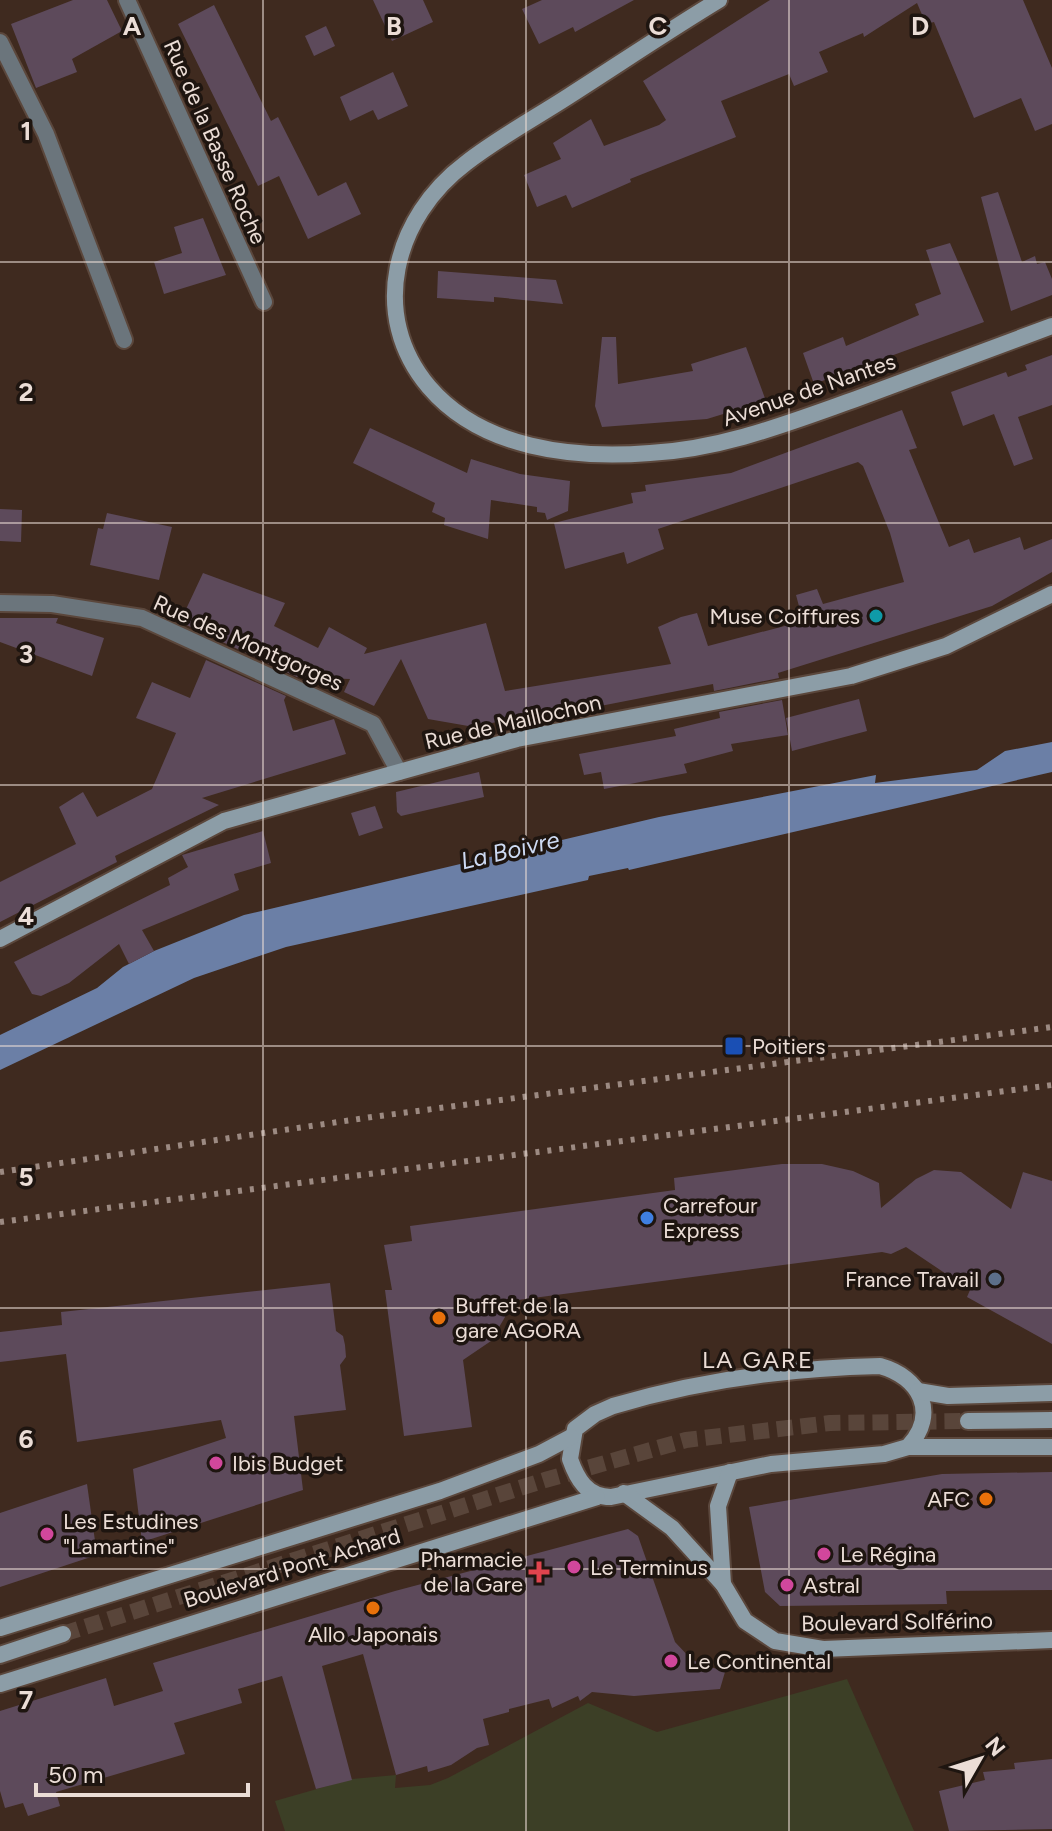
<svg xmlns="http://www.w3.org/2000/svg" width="1052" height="1831" font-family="Figtree,sans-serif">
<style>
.green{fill:#3c3f26}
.water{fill:#6b7fa6}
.building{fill:#5d4a5b}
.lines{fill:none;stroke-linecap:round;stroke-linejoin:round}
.secondary-tunnel{stroke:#59453a;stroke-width:16;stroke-dasharray:16 8;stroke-linecap:butt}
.street-casing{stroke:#5b473c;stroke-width:20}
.secondary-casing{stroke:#5b473c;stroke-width:20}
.street{stroke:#6b757c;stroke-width:16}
.secondary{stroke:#8c9da7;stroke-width:16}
.rail{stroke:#9c8a82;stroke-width:6;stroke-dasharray:4 8;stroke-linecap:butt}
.grid{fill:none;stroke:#ebddd6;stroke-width:2;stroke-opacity:0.55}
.culture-dot{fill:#0f9aa8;stroke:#1e1510;stroke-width:3}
.transit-dot{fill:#1a4fb4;stroke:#1e1510;stroke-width:3}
.shop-dot{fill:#3f7fe0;stroke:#1e1510;stroke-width:3}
.service-dot{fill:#5c6f8a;stroke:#1e1510;stroke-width:3}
.food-dot{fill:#e8710a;stroke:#1e1510;stroke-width:3}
.hotel-dot{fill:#d1479c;stroke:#1e1510;stroke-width:3}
.health-dot{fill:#e0444e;stroke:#1e1510;stroke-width:3}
.labels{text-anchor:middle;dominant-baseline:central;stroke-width:7;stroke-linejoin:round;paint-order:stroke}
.street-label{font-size:22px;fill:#ebddd6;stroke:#1e1510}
.poi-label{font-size:22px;fill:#ebddd6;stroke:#1e1510;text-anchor:start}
.water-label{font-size:24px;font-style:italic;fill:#cddaf3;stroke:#1e1510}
.neighbourhood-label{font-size:24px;letter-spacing:2px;fill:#ebddd6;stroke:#1e1510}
.grid-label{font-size:26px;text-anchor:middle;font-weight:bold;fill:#ebddd6;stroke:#1e1510;stroke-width:7;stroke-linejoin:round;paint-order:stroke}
</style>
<rect width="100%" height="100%" fill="#3f2a1f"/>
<path class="green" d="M847 1679 914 1831H285L275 1801 352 1779 396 1775 395 1788 430 1785 448 1778 588 1703 657 1732Z"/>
<path class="water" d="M1052 742V772L629 870 628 868 589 876 588 880 286 947 194 978 0 1070V1035L97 988 123 967 154 951 244 915 659 817 876 775 875 783 977 770 1005 751Z"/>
<g class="building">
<path d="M73 0H107L122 31 72 59 77 72 36 88 11 24Z"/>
<path d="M373 0H423L433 22 392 41Z"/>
<path d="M542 0H634L575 32 573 27 539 44 522 9Z"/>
<path d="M770 0H1023L1052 68V124L1035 131 1021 98 974 118 934 22 926 24 917 3 864 37 863 33 819 52 828 72 794 86 789 74 721 101 736 137 630 179 631 182 572 208 566 195 537 207 524 175 561 159 553 143 591 119 604 146 659 125 666 120 643 81Z"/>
<path d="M214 5 271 121 278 117 318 196 346 182 361 214 308 239 279 176 258 186 178 24Z"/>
<path d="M326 26 335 46 314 56 305 36Z"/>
<path d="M393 72 408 106 378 120 373 110 350 121 340 97Z"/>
<path d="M998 192 1022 262 1035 256 1037 264 1045 262 1052 279V295L1011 311 981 197Z"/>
<path d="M203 218 226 275 164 294 154 262 182 253 174 227Z"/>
<path d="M950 243 984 322 814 384 803 353 843 337 846 346 919 315 915 304 941 294 926 250Z"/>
<path d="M438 271 556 280 563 304 494 297V302L437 298Z"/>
<path d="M602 337H616L618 384 693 371 691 364 746 347 766 401 707 419 602 427 595 406Z"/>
<path d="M1052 355V405L1018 417 1033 459 1014 466 994 414 963 426 951 392 1006 372 1008 377 1027 370 1025 365Z"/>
<path d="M902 410 917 448 909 450 949 547 969 539 974 553 1020 537 1024 550 1052 539V572L992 606 778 673 779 678 714 691 713 684 503 725 501 721 474 727 428 719 401 659 374 706 344 692 350 679 297 677 180 622 203 573 285 603 274 626 318 648 329 627 367 648 364 654 486 623 505 691 671 664 658 627 681 617 697 613 708 646 796 623 793 612 800 610 796 595 817 589 823 604 904 582 890 533 863 466 858 462 658 529 664 549 627 564 624 552 565 569 554 523 633 503 631 493 646 491 645 485 731 473Z"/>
<path d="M370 428 467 473 471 459 520 474 570 481 568 511 547 520 545 513 537 512V507L491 500 488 539 444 525 445 518 432 512 435 503 353 463Z"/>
<path d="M0 509 22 510 21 542 0 541Z"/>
<path d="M107 513 172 527 159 580 90 565 98 528 103 529Z"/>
<path d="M0 618H58L56 623 104 638 92 676 0 642Z"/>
<path d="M206 660 286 696 284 700 293 731 334 719 346 754 202 798 219 805 115 856 117 862 0 922V882L76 844 59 807 83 792 97 817 152 789 176 733 136 718 152 682 190 698Z"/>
<path d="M859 699 867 731 792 751 786 718Z"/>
<path d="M782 700 788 735 731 744 733 751 684 764 687 773 604 789 601 772 584 775 579 754 676 736 674 729 720 718 719 712Z"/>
<path d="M479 772 484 797 401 816 397 812 396 792Z"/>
<path d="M375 806 383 828 359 836 351 813Z"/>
<path d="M263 831 271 863 234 874 239 890 142 930 154 951 129 964 119 944 69 983 41 996 32 994 14 962 170 885 168 878 188 867 182 855Z"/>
<path d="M782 1164H822L853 1171 879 1183 881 1208 916 1179 934 1170 961 1172 1011 1209 1023 1172 1052 1181V1344L967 1297 970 1290 906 1247 891 1254 882 1252 518 1300 508 1301 505 1317 491 1341 463 1360 472 1427 404 1436 385 1290H392L384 1245 412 1241 410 1226 675 1190 674 1178Z"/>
<path d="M330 1283 336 1331 343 1336 345 1345 346 1357 340 1365 346 1410 294 1416 303 1490 142 1542 133 1469 226 1438 221 1420 77 1442 66 1354 0 1362V1332L62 1325 61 1312Z"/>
<path d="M1052 1472V1590L946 1591 947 1604 780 1606 765 1592 749 1507 942 1474Z"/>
<path d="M87 1484 97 1555 0 1587V1513Z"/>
<path d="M628 1529 638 1536 675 1642 692 1660 725 1672 720 1689 634 1696 592 1692 580 1701 578 1696 552 1708 549 1699 509 1709V1712L483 1719 489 1745 477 1748 451 1765 428 1772 427 1766 396 1775 363 1654 322 1666 352 1780 316 1789 282 1676 238 1689 242 1703 174 1723 185 1754 56 1792 60 1806 28 1816 23 1803 5 1808 0 1791V1711L106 1678 114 1706 163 1691 153 1663 395 1591Z"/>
<path d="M1052 1759V1829L949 1831 939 1791 985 1780 983 1772 1015 1769 1014 1763Z"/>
</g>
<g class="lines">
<path class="secondary-tunnel" d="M63 1634 545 1480 686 1440 830 1423 968 1421"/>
<g class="street-casing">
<g id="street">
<path d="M127 0 264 302"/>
<path d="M0 42 46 134 124 340"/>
<path d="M0 603 52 604 142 618 373 724 399 772"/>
</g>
</g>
<g class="secondary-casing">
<g id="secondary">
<path d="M719 0C668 31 619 64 569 96 535 118 498 138 466 163 394 217 368 315 429 387 482 449 573 459 650 453 723 449 788 423 856 399 922 375 987 350 1052 326"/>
<path d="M0 939 224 821 517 739 851 676 946 646 1052 594"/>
<path d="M880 1366C920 1377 939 1413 908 1447L884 1454 771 1464 611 1497C587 1497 577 1479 570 1459L575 1429 595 1414 613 1406C700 1380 790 1368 880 1366Z"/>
<path d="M918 1391 948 1396 1052 1393"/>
<path d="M968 1421 1052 1420"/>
<path d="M908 1447H1052"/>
<path d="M730 1472 718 1506 723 1584 745 1621 775 1641 823 1649 1052 1640"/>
<path d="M624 1493 672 1528 723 1584"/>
<path d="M0 1628 440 1491 539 1454 571 1437"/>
<path d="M0 1655 63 1634"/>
<path d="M0 1684 597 1497"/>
</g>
</g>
<use href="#street" class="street"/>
<use href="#secondary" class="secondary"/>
<g class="rail">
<path d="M0 1172 372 1117 1052 1027"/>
<path d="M0 1222 1052 1085"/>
</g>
</g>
<path class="grid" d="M263 0V1831M526 0V1831M789 0V1831M0 262H1052M0 523H1052M0 785H1052M0 1046H1052M0 1308H1052M0 1569H1052"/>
<circle class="culture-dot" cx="876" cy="616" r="8"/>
<rect class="transit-dot" x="724" y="1036" width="20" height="20" rx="4"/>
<circle class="shop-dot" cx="647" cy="1218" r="8"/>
<circle class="service-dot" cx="995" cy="1279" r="8"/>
<g class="food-dot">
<circle cx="439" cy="1318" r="8"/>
<circle cx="986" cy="1499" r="8"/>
<circle cx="373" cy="1608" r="8"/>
</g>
<g class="hotel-dot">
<circle cx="216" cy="1463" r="8"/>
<circle cx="47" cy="1534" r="8"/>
<circle cx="824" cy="1554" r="8"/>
<circle cx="574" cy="1567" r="8"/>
<circle cx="787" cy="1585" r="8"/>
<circle cx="671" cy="1661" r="8"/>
</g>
<path class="health-dot" d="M535 1560h8v8h8v8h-8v8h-8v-8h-8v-8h8z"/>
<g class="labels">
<g class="street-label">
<text transform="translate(215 142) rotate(66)">Rue de la Basse Roche</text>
<text transform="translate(809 390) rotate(-19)">Avenue de Nantes</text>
<text transform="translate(248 643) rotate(24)">Rue des Montgorges</text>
<text transform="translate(513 722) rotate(-13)">Rue de Maillochon</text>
<text transform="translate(292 1568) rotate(-17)">Boulevard Pont Achard</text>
<text transform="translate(897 1622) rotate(-1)">Boulevard Solférino</text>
</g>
<g class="poi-label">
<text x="860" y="616" text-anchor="end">Muse Coiffures</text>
<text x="752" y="1046">Poitiers</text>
<text x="663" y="1205">Carrefour<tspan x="663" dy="25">Express</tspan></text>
<text x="979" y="1279" text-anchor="end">France Travail</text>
<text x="455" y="1305">Buffet de la<tspan x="455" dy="25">gare AGORA</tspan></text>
<text x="232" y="1463">Ibis Budget</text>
<text x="970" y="1499" text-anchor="end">AFC</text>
<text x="63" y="1521">Les Estudines<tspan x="63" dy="25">"Lamartine"</tspan></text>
<text x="840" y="1554">Le Régina</text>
<text x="523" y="1559" text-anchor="end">Pharmacie<tspan x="523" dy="25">de la Gare</tspan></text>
<text x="590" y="1567">Le Terminus</text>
<text x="803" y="1585">Astral</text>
<text x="373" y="1634" text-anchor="middle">Allo Japonais</text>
<text x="687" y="1661">Le Continental</text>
</g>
<g class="water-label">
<text transform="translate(510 850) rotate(-13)">La Boivre</text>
</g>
<g class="neighbourhood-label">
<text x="758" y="1359">LA GARE</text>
</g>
</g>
<g class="grid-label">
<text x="132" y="35">A</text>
<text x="394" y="35">B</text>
<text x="658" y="35">C</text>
<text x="920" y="35">D</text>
<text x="26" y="140">1</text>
<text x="26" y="401">2</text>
<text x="26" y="663">3</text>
<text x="26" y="925">4</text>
<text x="26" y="1186">5</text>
<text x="26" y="1448">6</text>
<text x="26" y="1709">7</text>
</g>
<g transform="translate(980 1759) rotate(51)" stroke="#1e1510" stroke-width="6" paint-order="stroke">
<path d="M0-6L14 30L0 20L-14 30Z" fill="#ebddd6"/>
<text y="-12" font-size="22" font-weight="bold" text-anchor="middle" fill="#ebddd6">N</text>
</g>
<path d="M36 1783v12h212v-12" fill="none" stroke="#ebddd6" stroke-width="4"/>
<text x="48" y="1783" font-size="24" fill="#ebddd6" stroke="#1e1510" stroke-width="6" paint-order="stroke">50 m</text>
</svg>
